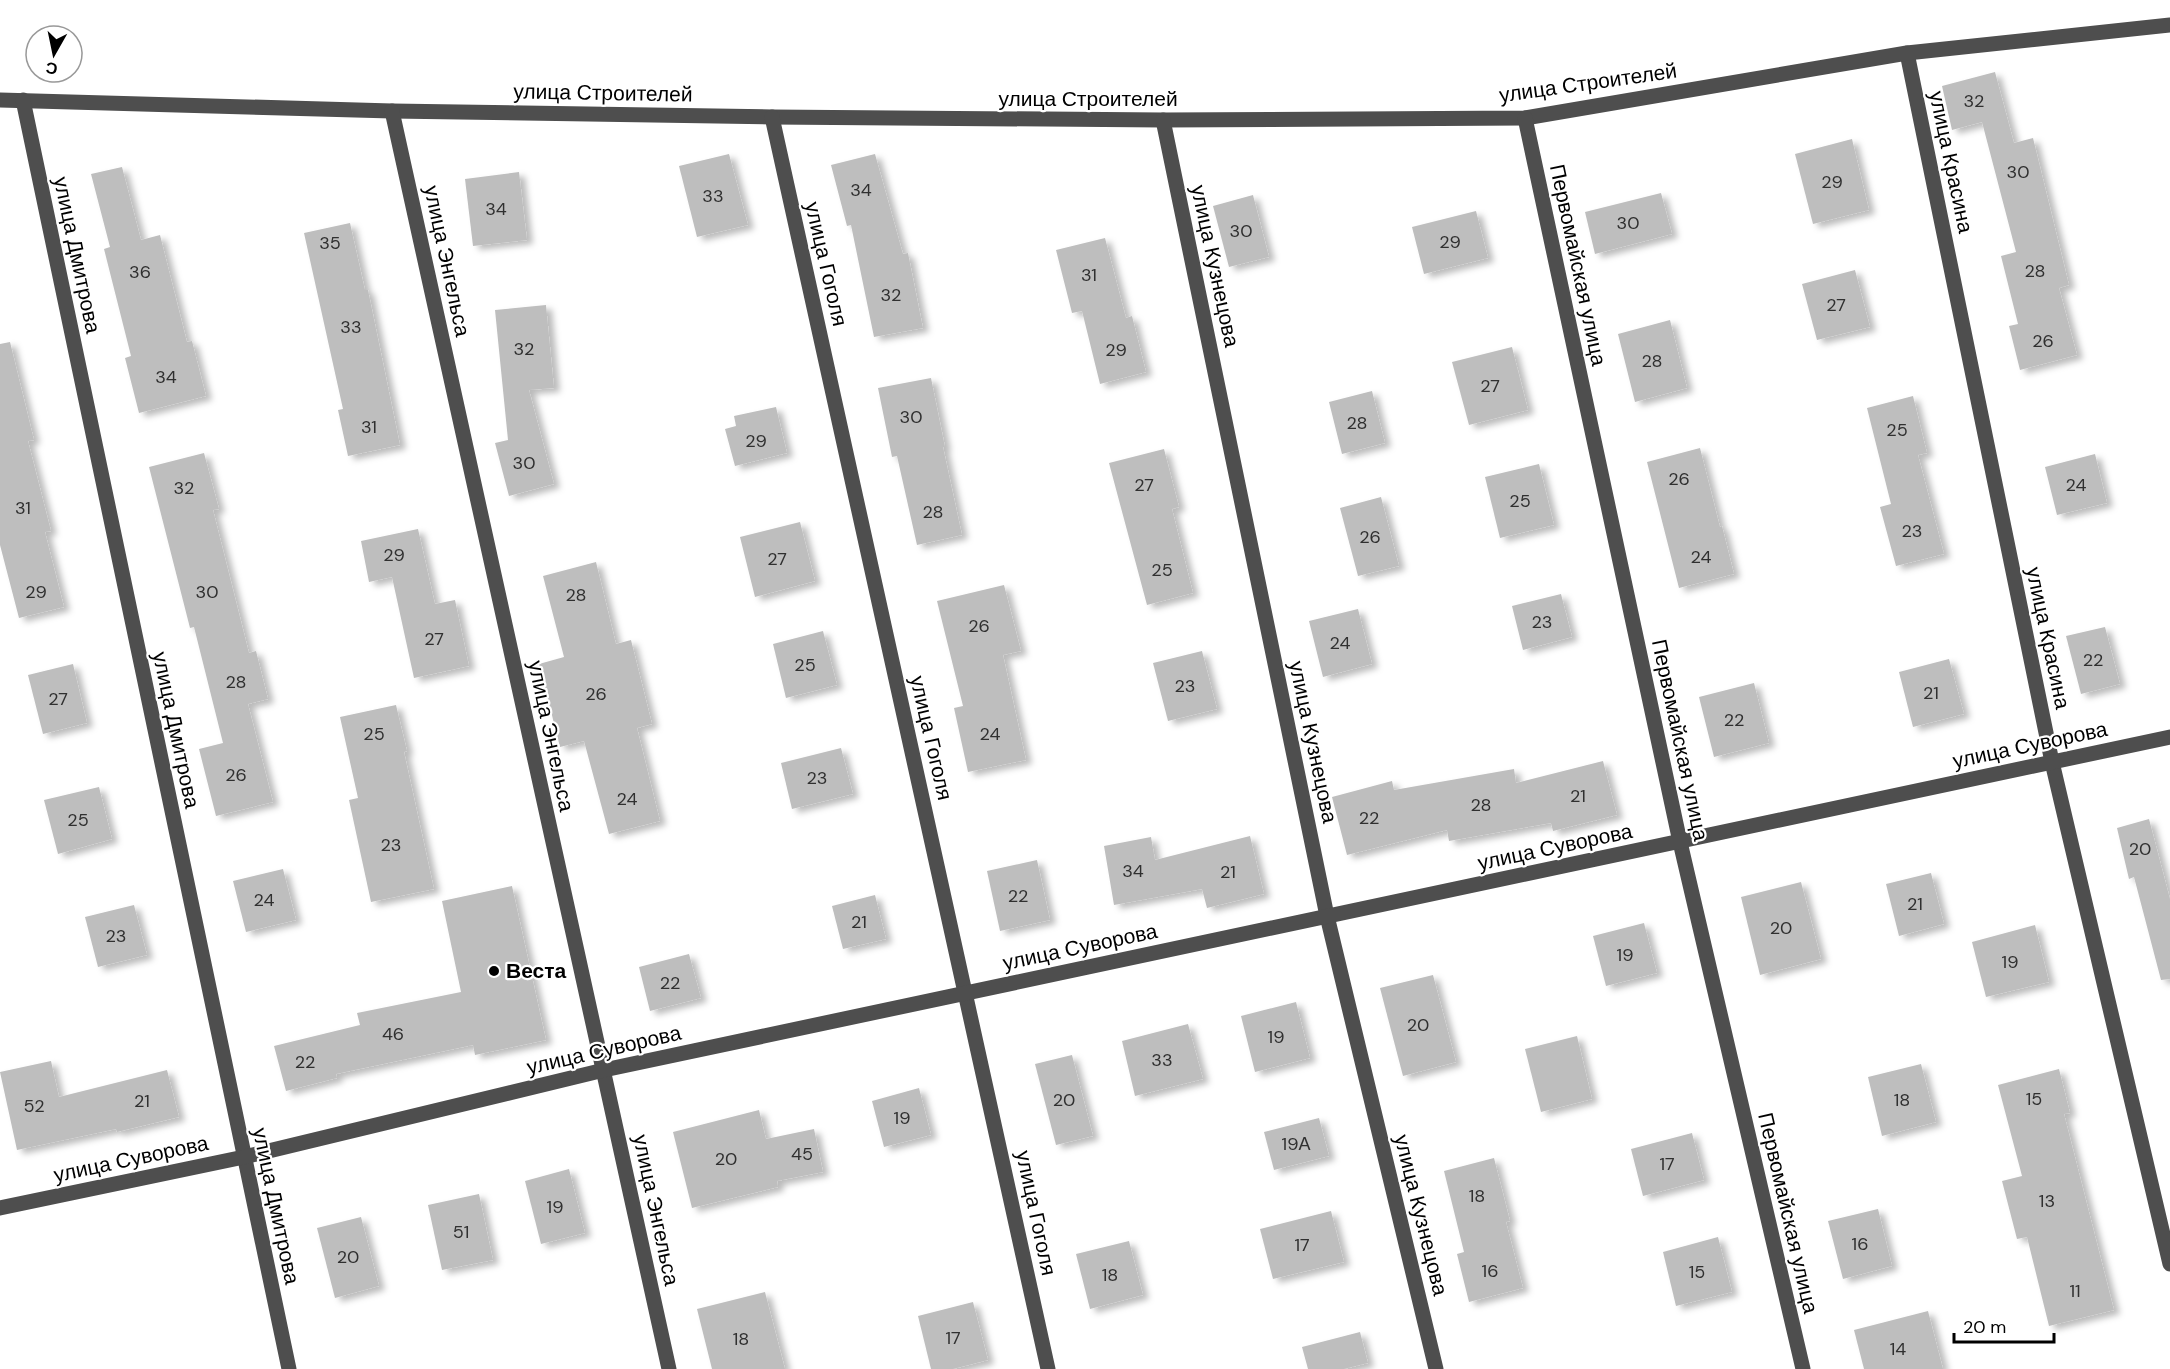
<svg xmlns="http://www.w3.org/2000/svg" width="2170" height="1369" font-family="'DM Sans',sans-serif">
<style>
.building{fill:#bebebe;filter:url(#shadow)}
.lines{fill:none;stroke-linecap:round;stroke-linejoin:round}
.minor{stroke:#4e4e4e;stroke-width:15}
.poi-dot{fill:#000;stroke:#fff;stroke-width:2}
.labels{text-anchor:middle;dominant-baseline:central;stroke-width:4.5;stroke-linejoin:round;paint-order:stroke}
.number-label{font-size:18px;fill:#303030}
.street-label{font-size:21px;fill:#000;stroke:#fff}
.poi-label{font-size:21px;font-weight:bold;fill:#000;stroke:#fff;text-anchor:start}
</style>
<defs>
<filter id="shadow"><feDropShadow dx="6" dy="4" stdDeviation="3" flood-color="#0004"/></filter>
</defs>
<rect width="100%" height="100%" fill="#fff"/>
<g class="building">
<path d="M1995 72 2014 143 2033 138 2069 285 2059 288 2077 355 2020 370 2009 326 2018 324 2001 256 2016 252 1982 122 1952 130 1942 86Z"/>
<path d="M1852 139 1869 210 1813 224 1795 154Z"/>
<path d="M729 154 748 225 697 237 679 166Z"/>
<path d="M875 154 903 254 908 253 923 328 874 337 851 225 847 226 831 165Z"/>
<path d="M122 167 141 240 160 235 187 342 192 341 206 396 139 413 125 358 131 356 104 249 110 247 91 174Z"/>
<path d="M519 172 527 240 473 246 465 179Z"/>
<path d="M1661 193 1672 234 1595 254 1585 212Z"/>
<path d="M1253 195 1269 257 1229 267 1213 206Z"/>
<path d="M1476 211 1488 258 1424 274 1412 227Z"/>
<path d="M350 223 365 290H368L400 445 348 456 338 410 343 409 304 233Z"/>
<path d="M1105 238 1126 318 1132 316 1146 372 1100 384 1082 311 1072 313 1056 250Z"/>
<path d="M1855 270 1870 327 1817 340 1802 284Z"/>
<path d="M546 305 554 388 529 390 554 484 509 496 495 443 508 440 495 310Z"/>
<path d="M1670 320 1687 388 1635 402 1618 334Z"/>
<path d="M10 342 34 440 28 441 51 531 45 532 64 607 19 618 0 545V344Z"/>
<path d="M1512 347 1528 410 1469 425 1452 362Z"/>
<path d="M931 378 945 447H943L962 535 917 545 897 456 892 457 878 388Z"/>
<path d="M1372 391 1385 443 1342 454 1329 402Z"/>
<path d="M1913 396 1927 453 1918 455 1944 554 1896 566 1880 507 1891 504 1867 408Z"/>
<path d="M776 407 787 453 735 466 725 429 736 426 734 416Z"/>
<path d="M1700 448 1720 527 1722 526 1734 574 1679 588 1647 462Z"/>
<path d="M1164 449 1179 507 1172 509 1193 593 1147 605 1109 463Z"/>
<path d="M204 453 219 509 213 510 249 653 256 651 268 699 248 704 273 802 216 816 199 749 223 743 194 627 190 628 149 467Z"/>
<path d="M2095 454 2107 503 2057 515 2045 467Z"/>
<path d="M1539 464 1554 525 1500 538 1485 477Z"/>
<path d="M1381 497 1399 566 1358 576 1340 508Z"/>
<path d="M800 522 815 581 755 597 740 537Z"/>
<path d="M418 529 435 604 455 600 469 666 414 678 392 577 369 582 361 541Z"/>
<path d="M596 562 616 644 631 640 652 724 637 728 660 821 609 834 584 741 560 747 539 664 564 657 543 576Z"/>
<path d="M1004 585 1021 651 1003 655 1026 760 968 772 954 708 963 706 937 601Z"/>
<path d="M1561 594 1572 637 1523 650 1512 606Z"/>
<path d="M1358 609 1372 664 1323 677 1309 621Z"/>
<path d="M2105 627 2120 684 2081 694 2066 636Z"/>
<path d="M823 631 837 685 786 698 773 644Z"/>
<path d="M1202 651 1217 709 1168 721 1153 663Z"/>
<path d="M1949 659 1964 714 1913 727 1899 672Z"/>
<path d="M73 664 87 723 43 734 28 675Z"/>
<path d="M1754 683 1769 743 1714 757 1699 697Z"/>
<path d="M396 705 407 751 404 752 434 889 371 902 349 800 358 798 340 717Z"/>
<path d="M841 748 853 794 792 809 781 763Z"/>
<path d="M1603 761 1617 815 1553 831 1551 823 1449 841 1447 830 1347 855 1332 797 1392 781 1394 790 1514 769 1516 783Z"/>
<path d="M99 787 112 839 58 854 44 800Z"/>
<path d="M2149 819 2170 899V979L2161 980 2134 877 2129 879 2117 828Z"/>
<path d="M1250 836 1264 894 1207 908 1202 889 1114 905 1104 846 1151 837 1155 860Z"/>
<path d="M1037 860 1050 920 1000 931 987 871Z"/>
<path d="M283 869 296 920 246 932 233 881Z"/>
<path d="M1931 873 1944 924 1899 936 1886 884Z"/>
<path d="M1801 882 1821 959 1760 975 1741 897Z"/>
<path d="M512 886 546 1040 475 1055 473 1045 336 1074 337 1078 286 1091 274 1046 360 1025 357 1013 461 992 442 901Z"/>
<path d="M875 895 886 939 843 949 832 906Z"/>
<path d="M134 905 147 955 98 967 85 917Z"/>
<path d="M1644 923 1657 973 1606 986 1593 936Z"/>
<path d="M2035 925 2049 982 1986 997 1972 942Z"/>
<path d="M689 954 701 998 650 1011 639 967Z"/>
<path d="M1433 975 1456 1062 1403 1076 1380 988Z"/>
<path d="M1296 1002 1310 1058 1255 1072 1241 1016Z"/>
<path d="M1188 1024 1203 1079 1135 1096 1122 1041Z"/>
<path d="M1577 1036 1592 1099 1541 1112 1525 1049Z"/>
<path d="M1072 1055 1093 1136 1056 1145 1035 1064Z"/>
<path d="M51 1061 59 1097 167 1070 179 1117 117 1132 116 1129 17 1150 0 1072Z"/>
<path d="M1921 1064 1936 1122 1882 1136 1868 1077Z"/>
<path d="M2059 1069 2070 1113 2064 1114 2114 1310 2049 1326 2027 1237 2017 1239 2002 1181 2022 1176 1998 1085Z"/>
<path d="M919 1088 931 1135 884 1147 872 1101Z"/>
<path d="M759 1110 766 1139 814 1129 823 1172 777 1181 778 1187 692 1208 673 1132Z"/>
<path d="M1319 1118 1329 1156 1274 1170 1264 1132Z"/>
<path d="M1692 1133 1704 1180 1643 1196 1631 1149Z"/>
<path d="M1494 1158 1510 1221 1506 1222 1523 1288 1469 1302 1457 1254 1464 1252 1444 1171Z"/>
<path d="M569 1169 585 1233 541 1244 525 1181Z"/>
<path d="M479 1194 493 1260 442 1270 428 1205Z"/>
<path d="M1878 1209 1892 1266 1843 1279 1828 1221Z"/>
<path d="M1331 1211 1344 1262 1273 1279 1260 1229Z"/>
<path d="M361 1217 379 1286 335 1298 317 1228Z"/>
<path d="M1718 1237 1732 1292 1676 1306 1663 1252Z"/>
<path d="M1129 1241 1143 1295 1090 1309 1076 1254Z"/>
<path d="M765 1292 785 1369H712L697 1309Z"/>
<path d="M973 1302 988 1360 953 1369H931L918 1316Z"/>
<path d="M1928 1311 1943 1369H1864L1854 1330Z"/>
<path d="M1360 1332 1368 1363 1344 1369H1308L1302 1347Z"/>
</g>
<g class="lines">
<g class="minor">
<path d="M1907 53 2052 762 2170 1264"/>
<path d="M0 100 392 111 772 117 1163 120 1525 118 1907 53 2170 25"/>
<path d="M23 100 289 1369"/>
<path d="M392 111 669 1369"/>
<path d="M772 117 1048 1369"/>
<path d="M1525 118 1680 842 1803 1369"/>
<path d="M1163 120 1327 916 1436 1369"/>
<path d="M0 1208 244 1157 604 1070 2170 737"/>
</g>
</g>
<circle class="poi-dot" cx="494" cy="971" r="6"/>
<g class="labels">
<g class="number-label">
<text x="1974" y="101">32</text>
<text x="2018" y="172">30</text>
<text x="1832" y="182">29</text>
<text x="861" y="190">34</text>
<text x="713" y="196">33</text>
<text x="496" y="209">34</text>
<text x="1628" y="223">30</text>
<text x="1241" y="231">30</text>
<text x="1450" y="242">29</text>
<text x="330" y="243">35</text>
<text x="2035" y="271">28</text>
<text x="140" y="272">36</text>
<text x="1089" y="275">31</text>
<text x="891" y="295">32</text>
<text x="1836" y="305">27</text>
<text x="351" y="327">33</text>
<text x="2043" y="341">26</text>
<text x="524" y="349">32</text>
<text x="1116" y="350">29</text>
<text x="1652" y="361">28</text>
<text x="166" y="377">34</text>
<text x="1490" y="386">27</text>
<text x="911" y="417">30</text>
<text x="1357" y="423">28</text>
<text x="369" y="427">31</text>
<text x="1897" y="430">25</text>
<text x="756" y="441">29</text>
<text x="524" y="463">30</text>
<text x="1679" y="479">26</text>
<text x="1144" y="485">27</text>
<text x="2076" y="485">24</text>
<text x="184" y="488">32</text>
<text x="1520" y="501">25</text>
<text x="23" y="508">31</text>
<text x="933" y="512">28</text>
<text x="1912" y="531">23</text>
<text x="1370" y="537">26</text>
<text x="394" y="555">29</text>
<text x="1701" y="557">24</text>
<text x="777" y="559">27</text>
<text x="1162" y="570">25</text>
<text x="36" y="592">29</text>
<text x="207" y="592">30</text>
<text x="576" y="595">28</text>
<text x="1542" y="622">23</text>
<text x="979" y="626">26</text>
<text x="434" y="639">27</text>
<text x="1340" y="643">24</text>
<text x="2093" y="660">22</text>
<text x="805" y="665">25</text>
<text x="236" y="682">28</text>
<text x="1185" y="686">23</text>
<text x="1931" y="693">21</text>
<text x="596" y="694">26</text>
<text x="58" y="699">27</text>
<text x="1734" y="720">22</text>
<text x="374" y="734">25</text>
<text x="990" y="734">24</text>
<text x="236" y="775">26</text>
<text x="817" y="778">23</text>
<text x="1578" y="796">21</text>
<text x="627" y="799">24</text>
<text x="1481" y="805">28</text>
<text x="1369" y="818">22</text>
<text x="78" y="820">25</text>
<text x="391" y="845">23</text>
<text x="2140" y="849">20</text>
<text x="1133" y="871">34</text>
<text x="1228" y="872">21</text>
<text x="1018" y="896">22</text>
<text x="264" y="900">24</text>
<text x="1915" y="904">21</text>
<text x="859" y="922">21</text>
<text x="1781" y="928">20</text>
<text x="116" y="936">23</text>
<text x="1625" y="955">19</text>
<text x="2010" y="962">19</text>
<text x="670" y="983">22</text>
<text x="1418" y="1025">20</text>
<text x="393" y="1034">46</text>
<text x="1276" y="1037">19</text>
<text x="1162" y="1060">33</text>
<text x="305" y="1062">22</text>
<text x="2034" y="1099">15</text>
<text x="1064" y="1100">20</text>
<text x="1902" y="1100">18</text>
<text x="142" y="1101">21</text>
<text x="34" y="1106">52</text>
<text x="902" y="1118">19</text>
<text x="1296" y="1144">19А</text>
<text x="802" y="1154">45</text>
<text x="726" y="1159">20</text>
<text x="1667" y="1164">17</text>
<text x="1477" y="1196">18</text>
<text x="2047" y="1201">13</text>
<text x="555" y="1207">19</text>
<text x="461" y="1232">51</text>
<text x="1860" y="1244">16</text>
<text x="1302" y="1245">17</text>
<text x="348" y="1257">20</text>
<text x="1490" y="1271">16</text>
<text x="1697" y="1272">15</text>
<text x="1110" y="1275">18</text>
<text x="2075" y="1291">11</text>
<text x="953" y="1338">17</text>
<text x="741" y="1339">18</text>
<text x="1898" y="1349">14</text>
</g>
<g class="street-label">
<text transform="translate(1588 83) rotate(-8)">улица Строителей</text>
<text transform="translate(603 93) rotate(1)">улица Строителей</text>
<text x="1088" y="99">улица Строителей</text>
<text transform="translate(1951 162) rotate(78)">улица Красина</text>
<text transform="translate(77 255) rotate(78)">улица Дмитрова</text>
<text transform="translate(447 261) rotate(78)">улица Энгельса</text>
<text transform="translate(826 264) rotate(77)">улица Гоголя</text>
<text transform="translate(1578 265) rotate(78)">Первомайская улица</text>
<text transform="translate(1215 266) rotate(78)">улица Кузнецова</text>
<text transform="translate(2048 638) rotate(78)">улица Красина</text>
<text transform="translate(176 730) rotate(78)">улица Дмитрова</text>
<text transform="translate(551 736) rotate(78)">улица Энгельса</text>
<text transform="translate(931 738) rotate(77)">улица Гоголя</text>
<text transform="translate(1680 740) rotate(78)">Первомайская улица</text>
<text transform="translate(1313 742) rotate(78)">улица Кузнецова</text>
<text transform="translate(2030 745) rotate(-12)">улица Суворова</text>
<text transform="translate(1555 847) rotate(-12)">улица Суворова</text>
<text transform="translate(1080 947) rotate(-12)">улица Суворова</text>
<text transform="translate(604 1050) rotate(-13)">улица Суворова</text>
<text transform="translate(131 1159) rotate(-12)">улица Суворова</text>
<text transform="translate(276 1206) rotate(78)">улица Дмитрова</text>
<text transform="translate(656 1210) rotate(78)">улица Энгельса</text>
<text transform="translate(1036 1213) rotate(78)">улица Гоголя</text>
<text transform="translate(1788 1213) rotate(77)">Первомайская улица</text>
<text transform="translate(1421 1215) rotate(76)">улица Кузнецова</text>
</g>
<g class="poi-label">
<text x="506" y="971">Веста</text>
</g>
</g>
<g transform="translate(54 54) rotate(189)"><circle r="28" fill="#ffffff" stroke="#999999" stroke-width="1.5"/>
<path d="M0-4.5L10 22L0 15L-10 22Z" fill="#000000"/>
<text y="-9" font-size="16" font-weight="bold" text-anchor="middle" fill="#000000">С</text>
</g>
<path d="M1954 1333v9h100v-9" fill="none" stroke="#000000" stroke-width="3"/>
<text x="1963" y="1333" font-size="18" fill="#000000" stroke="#ffffff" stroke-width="4.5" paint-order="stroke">20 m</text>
</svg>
